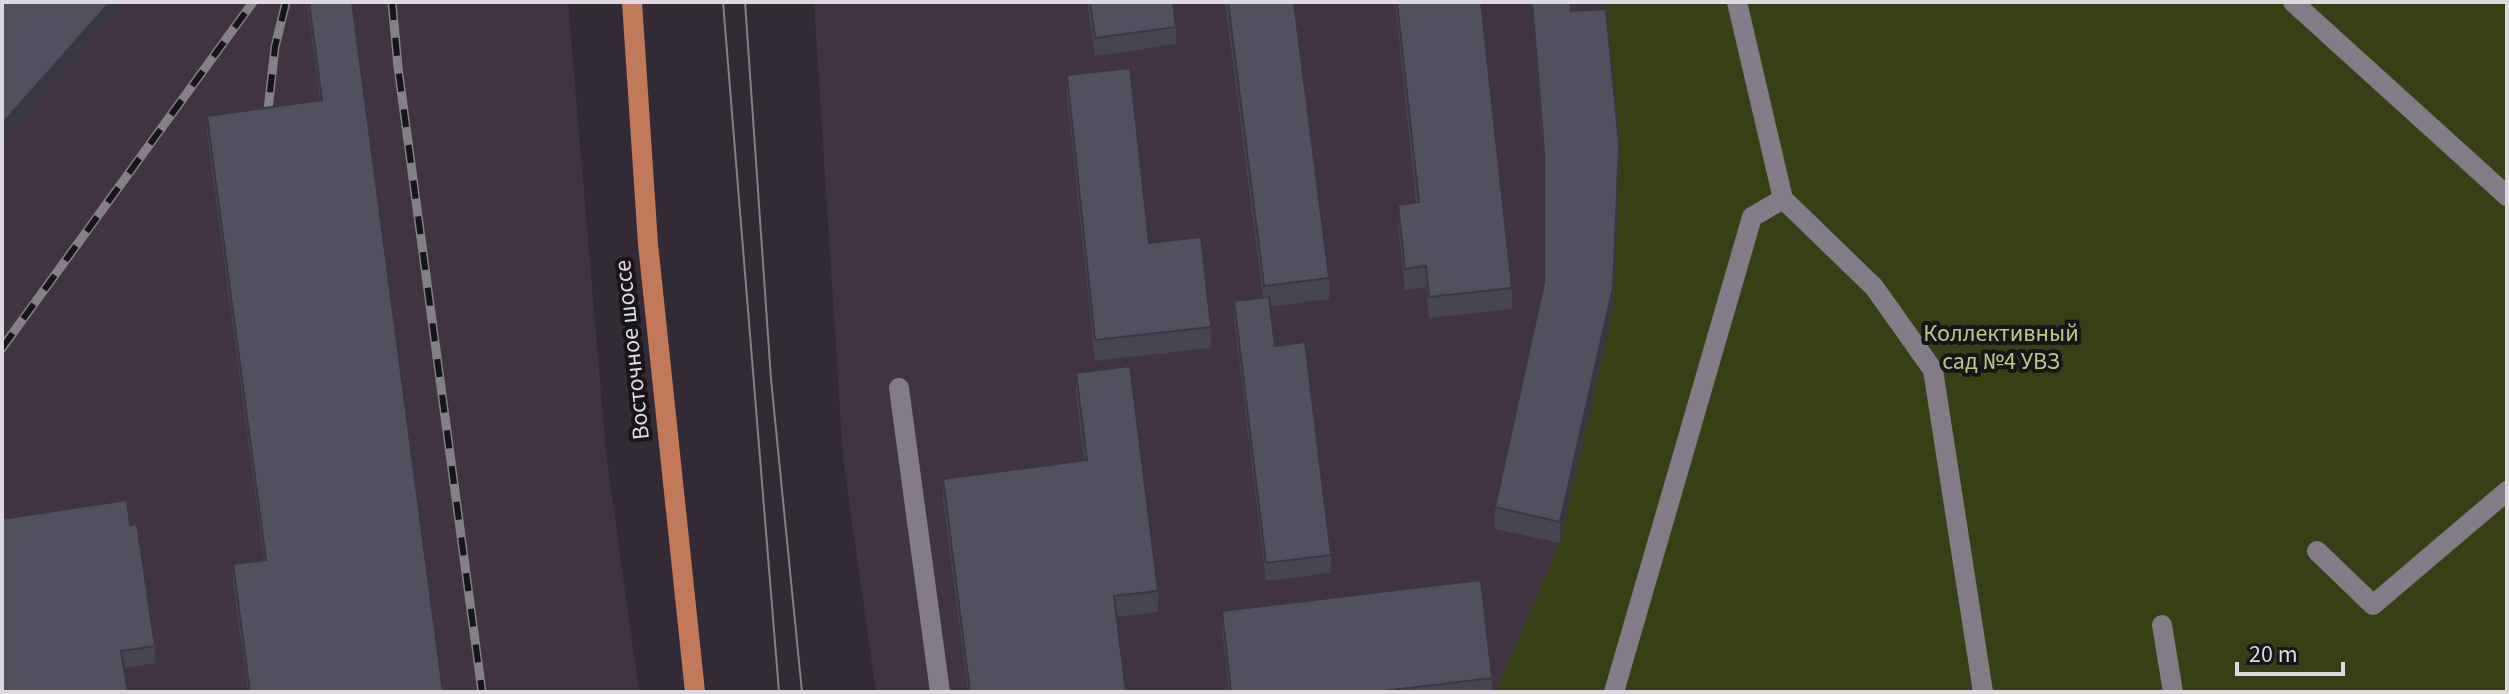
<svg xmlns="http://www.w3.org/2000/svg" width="2509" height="694" font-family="'Source Sans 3',sans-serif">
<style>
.industrial{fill:#413341}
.green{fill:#373f14}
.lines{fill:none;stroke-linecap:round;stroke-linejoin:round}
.minor{stroke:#847b89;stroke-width:20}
.major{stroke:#c2795a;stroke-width:20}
.tram{stroke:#857f88;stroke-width:2}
.rail-casing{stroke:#857f88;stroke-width:9}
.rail{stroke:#18151a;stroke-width:6;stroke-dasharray:18;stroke-linecap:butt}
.wall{fill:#474551}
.shaded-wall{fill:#393842}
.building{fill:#52505e;stroke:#393842;stroke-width:2}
.labels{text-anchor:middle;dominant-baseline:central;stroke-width:8;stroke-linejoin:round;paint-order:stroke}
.park-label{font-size:24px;fill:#b9ca80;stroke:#18151a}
.street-label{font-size:24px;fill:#ded9e1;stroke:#18151a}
</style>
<rect width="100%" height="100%" fill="#322b36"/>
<g class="industrial">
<path d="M2 2H568L606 452 639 692H2Z"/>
<path d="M814 2H1604L1619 166 1613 308 1560 543 1495 692H876L843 458Z"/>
</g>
<path class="green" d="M1604 2H2507V692H1495L1560 543 1613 308 1619 166Z"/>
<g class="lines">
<g class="minor">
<path d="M2293 2 2507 196"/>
<path d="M1783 199 1874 287 1933 370 1983 692"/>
<path d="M899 388 940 692"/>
<path d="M2317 551 2373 605 2507 491"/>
<path d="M2162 625 2173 692"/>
<path d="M1614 692 1752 217 1783 199 1737 2"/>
</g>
<path class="major" d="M632 2 648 244 695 692"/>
<g class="tram">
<path d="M723 2 779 692"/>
<path d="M745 2 771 379 802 692"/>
</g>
<g class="rail-casing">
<g id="rail">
<path d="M392 2 398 67 482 692"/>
<path d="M266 128 275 47 286 2"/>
<path d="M2 348 253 2"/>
</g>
</g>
<use href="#rail" class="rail"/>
</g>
<g class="wall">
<path d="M307 2H352L443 692H248L233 582V564L264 560 207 133V116L320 101Z"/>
<path d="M1087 2H1173L1176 27V44L1095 56Z"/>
<path d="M1225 2H1294L1329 278V299L1270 307 1275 346 1331 555V573L1266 581 1234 319V301L1263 298Z"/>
<path d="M1395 2H1481L1512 288V309L1429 318 1426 287 1405 290 1398 226V205L1416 203Z"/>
<path d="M1531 2H1571V11L1619 166 1613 308 1560 543 1495 529V507L1544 283V171Z"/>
<path d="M1067 75 1149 243 1211 327V348L1095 361 1067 96Z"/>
<path d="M1076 373 1158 591V612L1117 617 1126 692H968L943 500V479L1084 461 1076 394Z"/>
<path d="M130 525 155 646V663L124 668 2 692Z"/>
<path d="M1222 611 1492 678V691L1494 692H1229L1222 632Z"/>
</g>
<g class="shaded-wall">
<path d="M110 2H125L2 142V124Z"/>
<path d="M1619 145 1613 308 1560 543V522Z"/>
</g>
<g class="building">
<path d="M2 2H110L2 124Z"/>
<path d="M309 2H352L443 692H250L233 564 266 560 207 116 322 100Z"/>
<path d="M1090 2H1173L1176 27 1095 38Z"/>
<path d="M1228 2H1294L1329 278 1264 286Z"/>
<path d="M1397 2H1481L1512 288 1429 297 1426 266 1405 269 1398 205 1419 202Z"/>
<path d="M1532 2H1571V11L1606 9 1619 145 1613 287 1560 522 1495 507 1544 283V151Z"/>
<path d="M1130 68 1149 243 1201 237 1211 327 1095 340 1067 75Z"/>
<path d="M1269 297 1275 346 1305 342 1331 555 1266 563 1234 301Z"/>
<path d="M1130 366 1158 591 1114 596 1126 692H970L943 479 1087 460 1076 373Z"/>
<path d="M127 500 130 525 137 524 155 646 121 651 128 692H2V519Z"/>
<path d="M1481 580 1492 678 1375 692H1231L1222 611Z"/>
</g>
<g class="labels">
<g class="park-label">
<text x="2001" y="333">Коллективный<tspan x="2001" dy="28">сад №4 УВЗ</tspan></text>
</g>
<g class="street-label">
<text transform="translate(632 350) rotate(-96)">Восточное шоссе</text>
</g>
</g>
<rect width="2509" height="694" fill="none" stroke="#ded9e1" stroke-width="8"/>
<path d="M2237 662v12h106v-12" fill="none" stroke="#ded9e1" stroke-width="4"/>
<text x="2249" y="662" font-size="24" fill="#ded9e1" stroke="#18151a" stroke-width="6" paint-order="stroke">20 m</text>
</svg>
